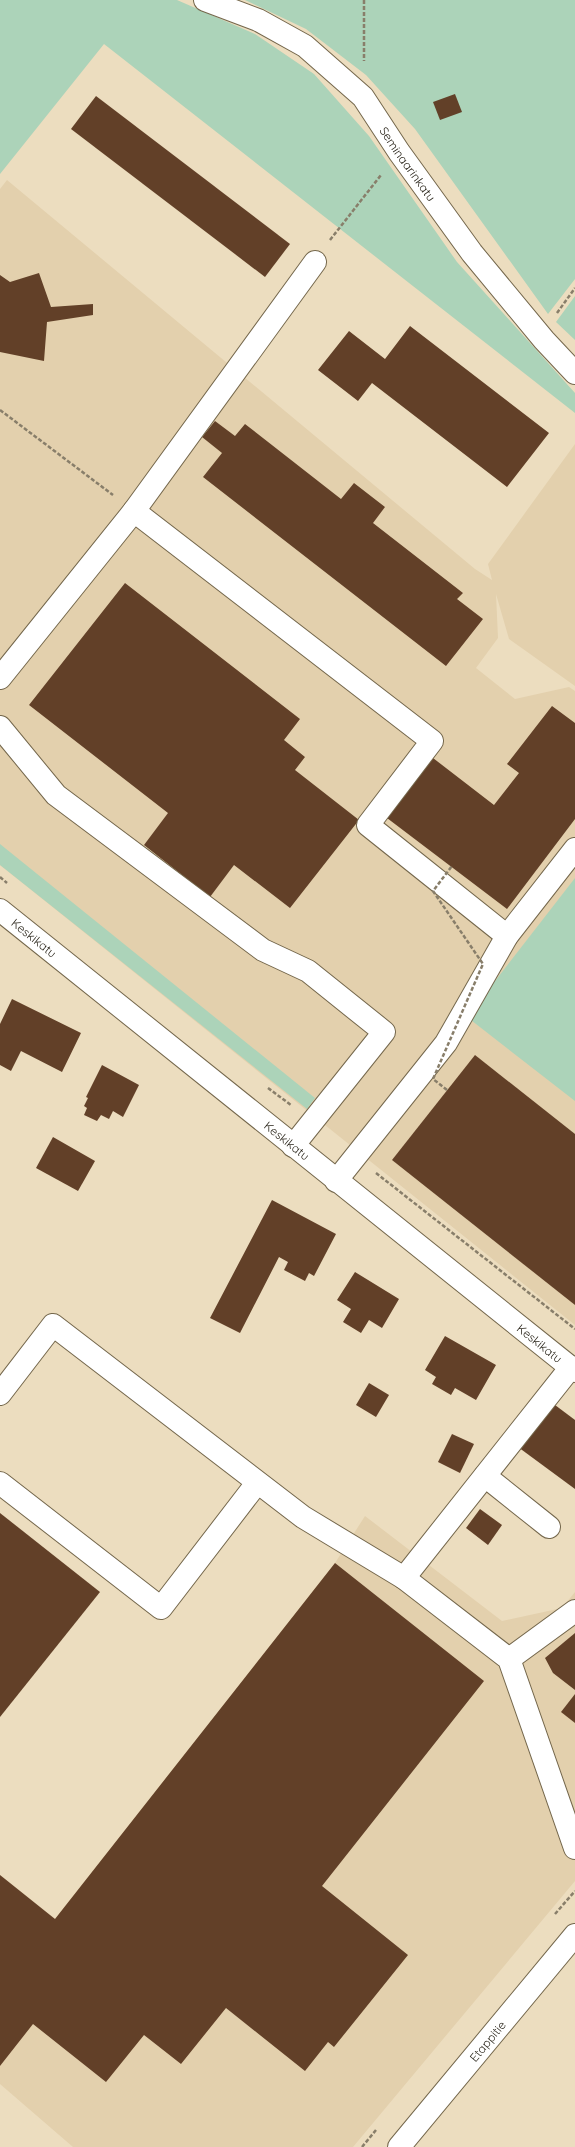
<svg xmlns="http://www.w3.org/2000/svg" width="575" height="2147" font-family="Quicksand,sans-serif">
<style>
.built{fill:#e3d0ad}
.green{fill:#acd3b9}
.building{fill:#624028}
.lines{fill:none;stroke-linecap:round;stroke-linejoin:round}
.minor-casing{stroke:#74674c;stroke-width:24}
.path{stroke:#887e6a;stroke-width:2.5;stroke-dasharray:4 2;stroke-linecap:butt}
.minor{stroke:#fff;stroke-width:22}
.path-bridge{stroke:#887e6a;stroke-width:2.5;stroke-dasharray:4 2;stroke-linecap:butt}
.labels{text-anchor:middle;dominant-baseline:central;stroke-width:4;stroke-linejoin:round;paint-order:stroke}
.street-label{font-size:12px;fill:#231e13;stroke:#f9eacc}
</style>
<rect width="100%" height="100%" fill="#ecddbf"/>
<g class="built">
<path d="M7 180 475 569 492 580 488 564 575 444V686L509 639 496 594 498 638 476 668 515 699 569 687 575 691V1325L0 865V189Z"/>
<path d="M365 1516 502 1621 562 1608 575 1592V1881L353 2147H73L0 2084V1875L55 1919 335 1563Z"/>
</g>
<g class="green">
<path d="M0 0H177L255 34 314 74 369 136 457 262 575 393V413L104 44 0 174Z"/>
<path d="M245 0H575V279L548 314 415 129 366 75 306 29Z"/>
<path d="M575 296V340L556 322Z"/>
<path d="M0 844 315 1098 307 1109 0 865Z"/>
<path d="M575 878V1101L467 1017Z"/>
</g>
<g class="building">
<path d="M455 94 462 112 440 120 433 102Z"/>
<path d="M96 96 290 244 265 277 71 129Z"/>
<path d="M39 273 51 307 93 304V315L47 322 44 361 0 352V275L10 282Z"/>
<path d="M410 326 549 433 507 487 372 383 358 401 318 370 349 331 385 359Z"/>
<path d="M215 421 235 436 245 424 341 499 354 483 385 507 373 523 463 593 457 599 483 619 446 666 203 477 222 453 202 437Z"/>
<path d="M125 583 300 719 284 740 305 757 295 770 359 820 290 908 234 865 210 897 144 845 168 813 29 705Z"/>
<path d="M552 706 575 723V819L507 909 387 818 433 758 494 805 519 773 507 764Z"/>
<path d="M12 999 81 1033 62 1072 21 1051 11 1071 0 1065V1024Z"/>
<path d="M475 1055 575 1134V1305L392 1160Z"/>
<path d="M102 1065 139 1085 123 1117 113 1111 109 1119 101 1115 97 1121 84 1115 87 1108 84 1106 88 1098 86 1097Z"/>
<path d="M53 1137 95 1161 78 1191 36 1168Z"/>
<path d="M272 1200 336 1234 314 1276 309 1273 305 1281 284 1270 288 1262 279 1257 240 1333 210 1318Z"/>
<path d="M355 1272 399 1299 382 1328 369 1320 361 1333 343 1322 351 1309 337 1300Z"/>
<path d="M445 1336 496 1365 476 1400 455 1388 451 1395 432 1384 436 1377 425 1370Z"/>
<path d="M369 1383 389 1395 376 1417 356 1405Z"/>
<path d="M551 1402 575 1420V1489L518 1447Z"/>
<path d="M452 1434 474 1444 460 1473 438 1462Z"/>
<path d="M480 1509 502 1525 488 1545 466 1528Z"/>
<path d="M0 1513 100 1592 0 1717Z"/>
<path d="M335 1563 484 1681 322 1886 408 1955 334 2047 328 2042 305 2071 226 2008 181 2064 144 2035 106 2082 33 2024 0 2066V1875L55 1919Z"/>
<path d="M575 1633V1690L553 1673 545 1658Z"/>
<path d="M575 1694V1723L561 1712Z"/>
</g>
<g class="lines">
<g class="minor-casing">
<g id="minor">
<path id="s1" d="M205 0 258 20 305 46 363 97 399 152 472 253 544 340 575 373"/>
<path d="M134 511 432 741 368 825 507 936"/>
<path d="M0 678 134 511 315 262"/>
<path d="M0 727 56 795 263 950 308 971 384 1032 293 1146"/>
<path id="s2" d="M0 910 575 1371"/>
<path d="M336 1181 446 1043 507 936 575 849"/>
<path d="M0 1394 53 1325 303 1517 404 1578 509 1659 575 1848"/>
<path d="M485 1476 549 1527"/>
<path d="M0 1483 161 1608 257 1483"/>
<path d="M404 1578 571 1367"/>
<path d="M509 1659 575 1611"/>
<path id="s3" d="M399 2147 575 1935"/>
</g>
</g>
<g class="path">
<path d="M364 0V61"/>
<path d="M330 240 381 175"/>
<path d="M557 313 575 288"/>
<path d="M0 410 113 495"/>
<path d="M0 877 7 883"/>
<path d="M268 1088 291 1105"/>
<path d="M376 1173 575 1329"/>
<path d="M555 1914 575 1891"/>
<path d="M362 2147 376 2130"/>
</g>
<use href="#minor" class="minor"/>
<path class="path-bridge" d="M447 1090 433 1079 483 964 433 891 452 866"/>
</g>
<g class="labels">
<g class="street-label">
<text stroke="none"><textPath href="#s1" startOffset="268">Seminaarinkatu</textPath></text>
<text stroke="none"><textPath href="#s2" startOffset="44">Keskikatu</textPath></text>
<text stroke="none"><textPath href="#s2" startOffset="368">Keskikatu</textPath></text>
<text stroke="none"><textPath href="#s2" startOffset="692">Keskikatu</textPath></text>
<text stroke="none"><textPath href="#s3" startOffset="138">Etappitie</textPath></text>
</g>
</g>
</svg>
